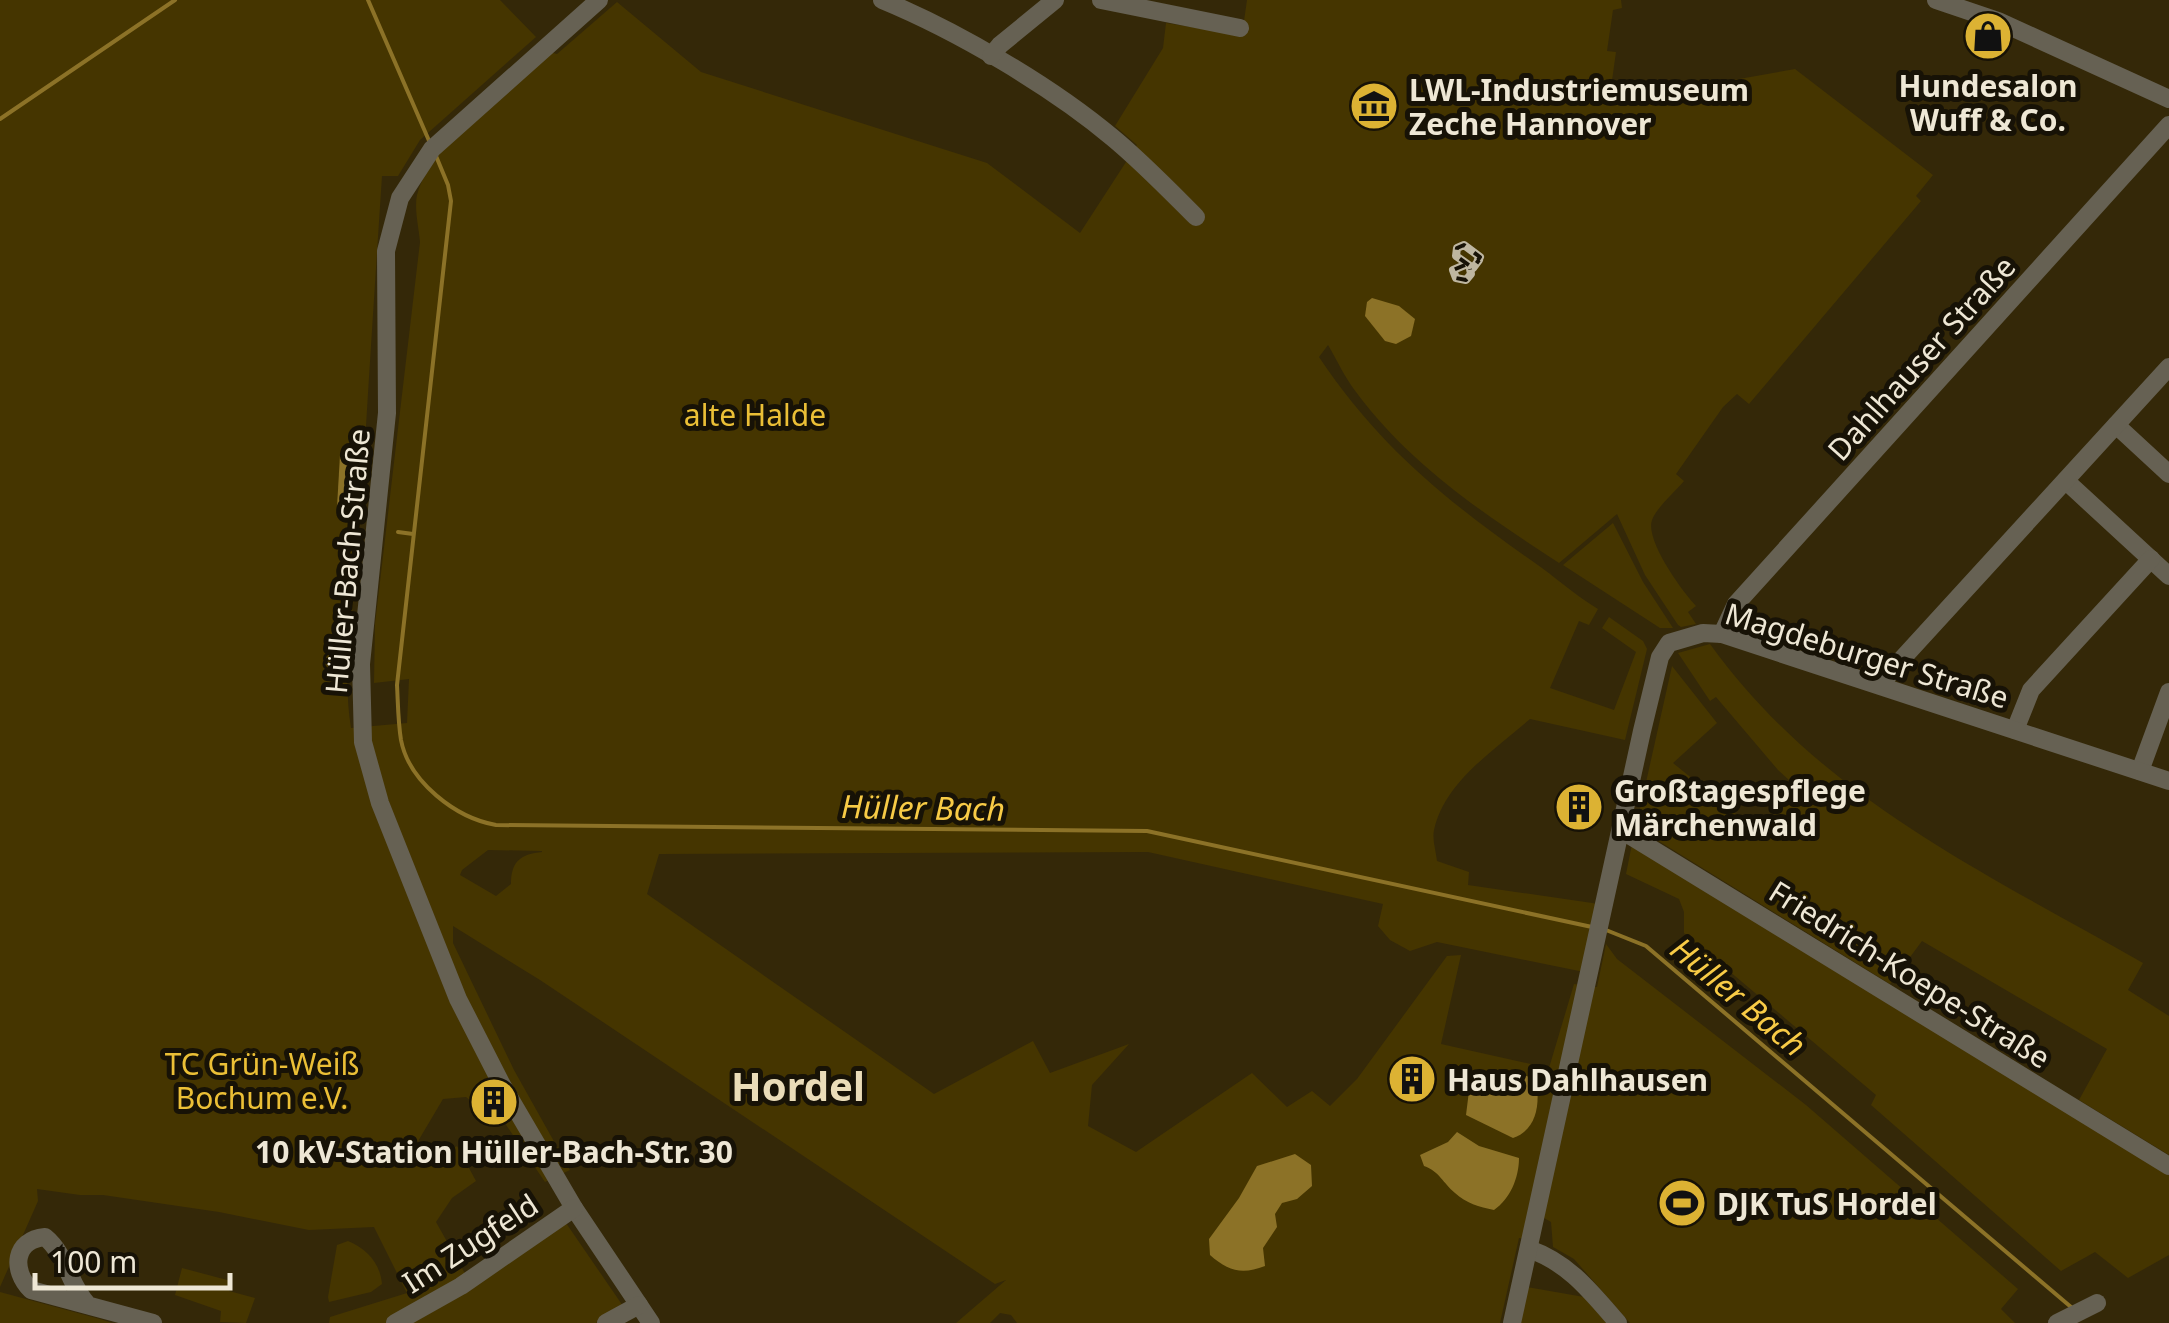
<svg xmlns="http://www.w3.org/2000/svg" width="2169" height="1323" font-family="'Noto Sans',sans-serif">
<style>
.green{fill:#453500;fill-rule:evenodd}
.water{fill:#8c7227}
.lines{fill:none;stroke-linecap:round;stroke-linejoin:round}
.stream{stroke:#8c7227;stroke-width:4}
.minor{stroke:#666153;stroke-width:18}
.rail-casing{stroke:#beb6a0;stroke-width:8}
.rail{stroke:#171206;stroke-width:4;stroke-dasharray:11;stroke-linecap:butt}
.labels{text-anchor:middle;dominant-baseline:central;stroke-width:10;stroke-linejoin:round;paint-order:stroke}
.poi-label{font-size:30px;font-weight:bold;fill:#eee7d5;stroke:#171206;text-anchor:start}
.street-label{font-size:30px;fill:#eee7d5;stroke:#171206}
.park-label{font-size:30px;fill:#ebbf36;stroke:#171206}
.water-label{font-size:32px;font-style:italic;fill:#f8cb46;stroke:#171206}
.district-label{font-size:40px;font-weight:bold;fill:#eadcb8;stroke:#171206}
</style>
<rect width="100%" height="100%" fill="#342808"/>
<g class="green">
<path d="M0 0H500L536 37 420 140 398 176H382C374 298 366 421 359 544 355 605 341 667 351 728L407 723 409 679 374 683 375 624 420 242C419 228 414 209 417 195 431 141 508 88 549 52L557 54 617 2 701 72 987 163 1080 233 1137 145 1115 126 1163 48 1166 23 1242 35 1247 0H1621L1622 8 1613 10 1607 51 1616 52 1609 102 1795 69 1933 175 1916 196 1921 201 1749 404 1737 394 1723 407 1676 474 1684 481C1675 492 1657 507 1652 520 1645 540 1681 590 1696 606L1688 612 1696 624 1681 627 1678 625 1645 575 1617 514 1559 563C1484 514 1410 465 1356 392 1345 378 1337 360 1328 345L1319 357C1382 451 1451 504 1542 568 1561 582 1578 597 1598 609L1589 625 1579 621 1550 688 1614 710 1636 652 1602 628 1609 617 1643 641 1647 649 1625 740 1530 719C1494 751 1445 781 1434 830 1432 840 1436 851 1437 861L1469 872 1468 885 1599 904 1584 972 1437 942 1410 951 1390 940 1378 926 1383 904 1148 852 659 854 647 894 934 1094 1033 1041 1050 1073 1129 1044 1092 1085 1088 1126 1136 1152 1252 1073 1287 1107 1312 1091 1330 1106 1357 1079 1447 956 1461 955 1441 1044 1549 1068 1574 984 1597 987 1606 944 1617 959 1806 1105 2018 1289 2001 1309 2015 1323H1630L1574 1259 1553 1247 1551 1222 1539 1215 1530 1240 1519 1238 1500 1323H1017L1011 1315 1000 1313 990 1323H956L1006 1280 995 1284 540 980 453 926V943L514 1070 570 1170 545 1182 500 1116 486 1113 466 1097 443 1099 414 1148 428 1162 457 1146 476 1181 452 1198 436 1222 472 1286 566 1223 623 1306 596 1323H329L330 1317 407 1293 374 1227 309 1230 219 1212 103 1195H80L37 1189 38 1201 0 1287ZM488 850 542 851V852C521 854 511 861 511 884L496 896 460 875 462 870Z"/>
<path d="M1613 523 1643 582 1673 628H1660L1563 565Z"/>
<path d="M1710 644C1820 797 1984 872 2143 963L2128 990 2169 1016V1155L2079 1100 2107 1049 1922 941 1890 984 1636 827 1672 666 1717 723 1673 763 1757 831 1801 791 1778 770 1716 697 1710 701 1678 653Z"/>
<path d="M1632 844 2169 1175V1255L2128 1278 2095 1252 2061 1271 1871 1105 1876 1095 1684 933V912L1679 899 1626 874Z"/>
<path d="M348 1241C367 1249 380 1263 382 1284L371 1292 329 1302 328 1297 337 1245Z"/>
<path d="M182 1268 231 1281 229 1291 255 1298 246 1323 220 1322 221 1311 175 1295Z"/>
<path d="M1527 1287 1584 1297 1607 1323H1519Z"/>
<path d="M0 1292 100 1319 112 1323H0Z"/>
</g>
<g class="water">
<path d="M1372 298 1399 306 1415 319 1411 336 1396 344 1385 341 1365 316 1367 302Z"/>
<path d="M340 455 364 458 361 510 337 507Z"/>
<path d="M1486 1071 1517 1073 1536 1079C1540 1103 1538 1129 1513 1138L1466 1115 1471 1075Z"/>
<path d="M1457 1132 1479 1146 1519 1158C1519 1178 1510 1199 1494 1210 1479 1207 1466 1203 1455 1193 1443 1183 1439 1171 1424 1166L1420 1155 1448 1142Z"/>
<path d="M1295 1154 1311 1165 1312 1186 1297 1199 1282 1203 1275 1214 1277 1227 1263 1248 1265 1266C1242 1275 1228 1271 1210 1255L1209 1239 1239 1198 1257 1166Z"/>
</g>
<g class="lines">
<g class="stream">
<path d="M368 0 430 143"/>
<path d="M0 119 175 0"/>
<path d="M436 156 448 185 451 201 397 685C398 703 398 722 401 740 409 782 456 818 496 825L1147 831 1592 927"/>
<path d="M398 532 413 534"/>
<path d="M1606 930 1646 946 2071 1307"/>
</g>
<g class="minor">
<path d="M599 0 432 149 400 198 386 251 387 413 361 664 363 742 380 803 458 999 502 1085 574 1208 651 1323"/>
<path d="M882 0C957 31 1051 86 1113 138 1142 162 1169 190 1196 217"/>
<path d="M1101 0 1240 28"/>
<path d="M1936 0 1998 21 2169 99"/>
<path d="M991 56 1000 45 1055 0"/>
<path d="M2116 425 2169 474"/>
<path d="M2066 481 2169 576"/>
<path d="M1722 634 1736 604 2169 125"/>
<path d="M1882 686 1890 672 2169 367"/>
<path d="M2015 730 2031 690 2151 559"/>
<path d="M2140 771 2169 692"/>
<path d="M1621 830 2169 1166"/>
<path d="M1529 1249C1569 1263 1591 1292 1618 1323"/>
<path d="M88 1305C69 1285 67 1255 45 1237 14 1240 11 1270 31 1290L153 1323"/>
<path d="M395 1323 461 1286 574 1208"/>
<path d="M606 1323 639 1305"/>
<path d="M1512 1323 1642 731 1660 657 1669 643 1703 633 1722 634 2169 781"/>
<path d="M2057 1323 2097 1303"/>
</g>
<g class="rail-casing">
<g id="rail">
<path d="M1478 260 1480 257 1464 245 1457 248 1456 256 1473 268 1479 260"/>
<path d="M1465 265 1453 270 1456 278 1466 280 1471 274 1470 269"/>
</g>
</g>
<use href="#rail" class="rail"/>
</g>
<defs>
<g id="shop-disc" transform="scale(2.5)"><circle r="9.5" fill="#dcb233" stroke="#171206"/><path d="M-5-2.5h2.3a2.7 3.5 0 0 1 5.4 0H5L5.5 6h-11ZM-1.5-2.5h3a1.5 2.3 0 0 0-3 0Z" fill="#111"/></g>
<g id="museum-disc" transform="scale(2.5)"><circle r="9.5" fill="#dcb233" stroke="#171206"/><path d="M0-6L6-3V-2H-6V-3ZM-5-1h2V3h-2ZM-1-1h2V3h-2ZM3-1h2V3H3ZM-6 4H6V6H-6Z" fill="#111"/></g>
<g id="building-disc" transform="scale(2.5)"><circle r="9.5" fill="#dcb233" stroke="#171206"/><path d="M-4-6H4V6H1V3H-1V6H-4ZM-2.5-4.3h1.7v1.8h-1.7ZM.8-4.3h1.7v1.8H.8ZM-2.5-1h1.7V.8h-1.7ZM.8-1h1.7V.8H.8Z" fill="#111"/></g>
<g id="stadium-disc" transform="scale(2.5)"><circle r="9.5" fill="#dcb233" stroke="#171206"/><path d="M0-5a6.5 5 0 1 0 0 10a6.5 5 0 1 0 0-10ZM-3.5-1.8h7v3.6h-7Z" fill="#111"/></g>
</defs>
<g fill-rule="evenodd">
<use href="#shop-disc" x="1988" y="36"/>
<use href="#museum-disc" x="1374" y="106"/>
<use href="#building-disc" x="1579" y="807"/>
<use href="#building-disc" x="1412" y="1079"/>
<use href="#building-disc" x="494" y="1102"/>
<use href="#stadium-disc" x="1682" y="1203"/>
</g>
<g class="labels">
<g class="poi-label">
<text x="1988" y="85" text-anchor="middle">Hundesalon<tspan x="1988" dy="34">Wuff &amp; Co.</tspan></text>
<text x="1409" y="89">LWL-Industriemuseum<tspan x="1409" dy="34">Zeche Hannover</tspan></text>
<text x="1614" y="790">Großtagespflege<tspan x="1614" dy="34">Märchenwald</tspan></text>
<text x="1447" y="1079">Haus Dahlhausen</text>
<text x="494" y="1151" text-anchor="middle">10 kV-Station Hüller-Bach-Str. 30</text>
<text x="1717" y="1203">DJK TuS Hordel</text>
</g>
<g class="street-label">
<text transform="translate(1921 358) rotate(-48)">Dahlhauser Straße</text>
<text transform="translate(347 561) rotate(-85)">Hüller-Bach-Straße</text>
<text transform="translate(1867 655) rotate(17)">Magdeburger Straße</text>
<text transform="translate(1910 974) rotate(32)">Friedrich-Koepe-Straße</text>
<text transform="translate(470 1243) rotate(-33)">Im Zugfeld</text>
</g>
<g class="park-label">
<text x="755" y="414">alte Halde</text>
<text x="262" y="1063">TC Grün-Weiß<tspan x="262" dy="34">Bochum e.V.</tspan></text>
</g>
<g class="water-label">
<text transform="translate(923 807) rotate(1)">Hüller Bach</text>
<text transform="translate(1739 996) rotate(40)">Hüller Bach</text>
</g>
<g class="district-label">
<text x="798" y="1085">Hordel</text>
</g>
</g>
<path d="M35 1273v15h195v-15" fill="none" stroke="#eee7d5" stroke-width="5"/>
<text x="50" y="1273" font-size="30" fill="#eee7d5" stroke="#171206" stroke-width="8" paint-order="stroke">100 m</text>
</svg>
